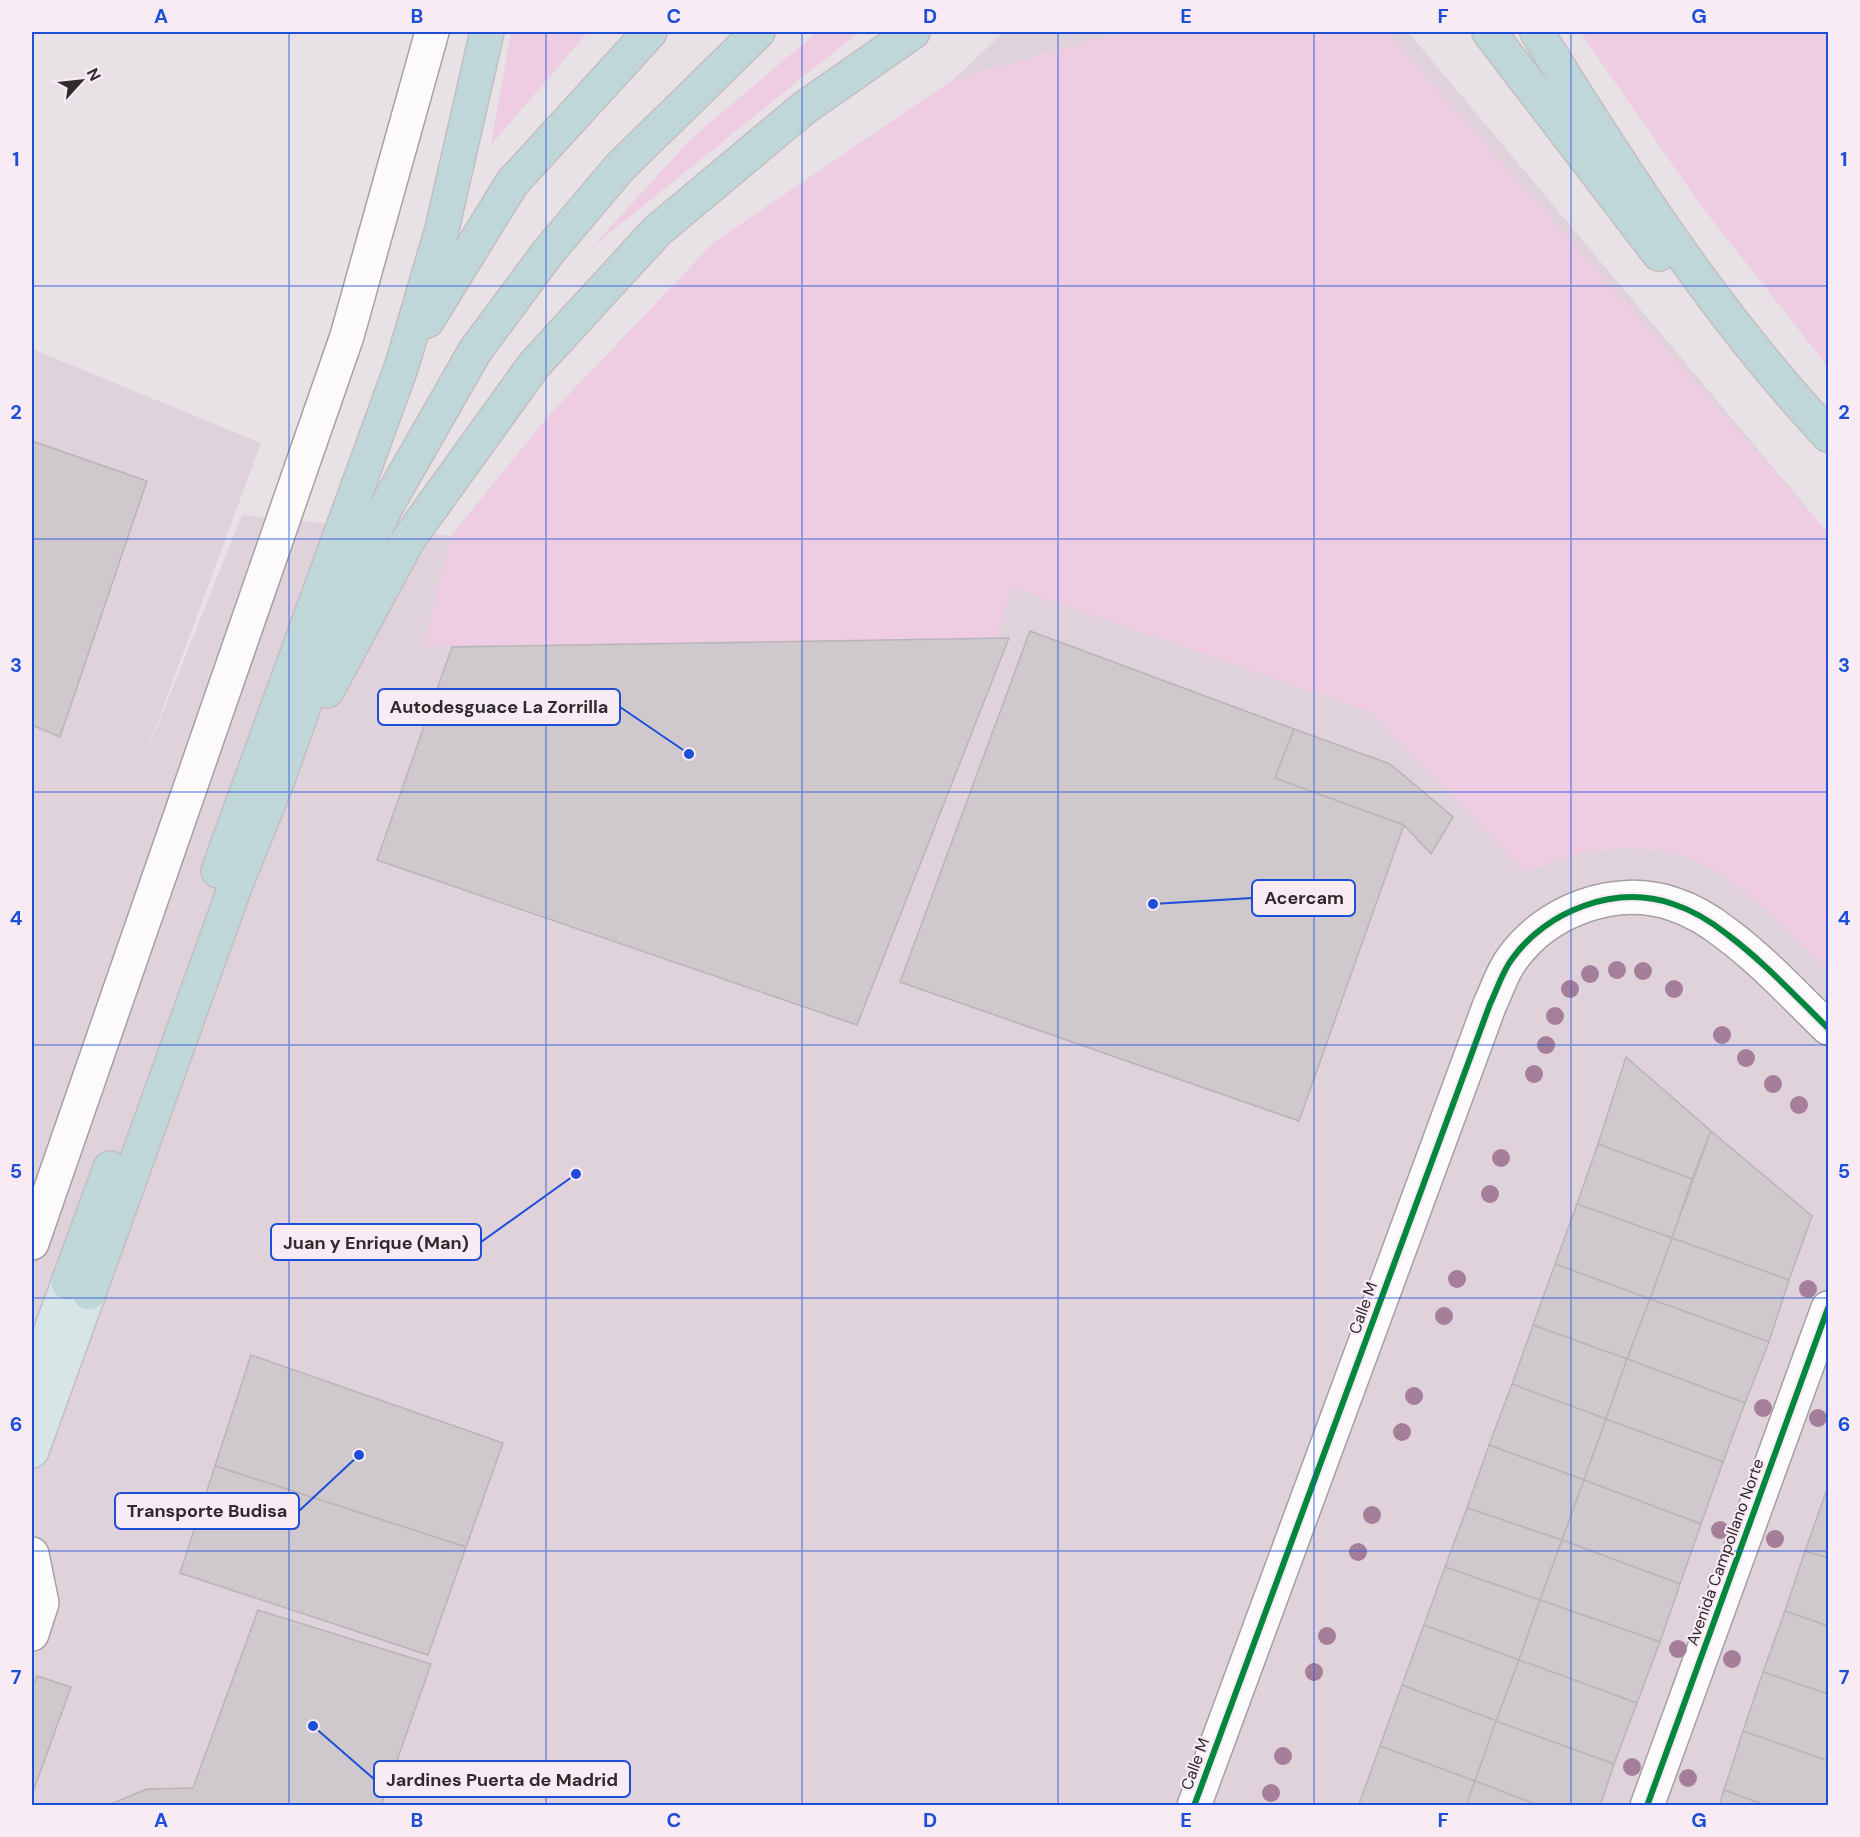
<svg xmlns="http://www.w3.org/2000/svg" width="1860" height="1837" font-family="'DM Sans',sans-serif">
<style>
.built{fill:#e0d2db}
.green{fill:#eecde3}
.building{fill:#cfc9cd;stroke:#b9b4b7;stroke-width:1.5}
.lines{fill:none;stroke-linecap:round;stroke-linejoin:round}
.minor-casing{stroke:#a5a0a3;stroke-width:36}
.major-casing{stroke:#c2bec0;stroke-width:36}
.highway-casing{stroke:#c2bec0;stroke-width:36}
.minor{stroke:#fcfafb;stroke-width:33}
.major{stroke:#d8e5e7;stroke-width:33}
.highway{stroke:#c0d7da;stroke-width:33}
.cycleway-casing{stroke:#f8ebf4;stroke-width:10}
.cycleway{stroke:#00873e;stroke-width:6}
.tree{fill:#a57f9a}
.grid{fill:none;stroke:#1d4ed8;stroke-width:1.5;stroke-opacity:0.55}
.labels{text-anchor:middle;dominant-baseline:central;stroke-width:4.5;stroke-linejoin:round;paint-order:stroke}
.street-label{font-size:16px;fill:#2f2a2d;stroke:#f8ebf4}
.leader{fill:none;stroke:#1d4ed8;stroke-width:2}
.callout-dot{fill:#1d4ed8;stroke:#f8ebf4;stroke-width:2}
.callout{fill:#f8ebf4;stroke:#1d4ed8;stroke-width:2}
.callout-label{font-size:18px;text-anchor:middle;font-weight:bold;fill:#2f2a2d}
.neatline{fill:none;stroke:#1d4ed8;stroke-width:2}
.grid-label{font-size:20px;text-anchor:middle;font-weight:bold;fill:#1d4ed8}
</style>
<rect width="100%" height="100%" fill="#e8e1e5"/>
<path class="built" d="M1004 32H1408L1828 533V1805H32V349L261 443 141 767 242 515 451 536 549 415 717 241 953 80Z"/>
<g class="green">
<path d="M511 32H588L491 145Z"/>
<path d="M817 32H859L592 247 690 140Z"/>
<path d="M1123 32H1387L1828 533V970C1793 938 1751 891 1710 868 1687 854 1653 848 1626 848 1592 847 1556 861 1524 871L1373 713 1012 587 995 640 424 646 451 538 547 418 714 242 953 80Z"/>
<path d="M1580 32H1828V367L1702 207Z"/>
</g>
<g class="building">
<path d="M32 441 147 481 60 737 32 725Z"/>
<path d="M1030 631 1294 729 1275 778 1404 825 1299 1121 900 982Z"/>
<path d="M1009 638 857 1025 377 860 452 647Z"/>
<path d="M1294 729 1390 764 1453 817 1431 854 1404 825 1275 778Z"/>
<path d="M1626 1057 1711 1131 1692 1179 1598 1144Z"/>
<path d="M1711 1131 1812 1216 1789 1280 1672 1238Z"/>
<path d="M1598 1144 1692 1179 1672 1238 1577 1204Z"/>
<path d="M1577 1204 1672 1238 1650 1299 1555 1264Z"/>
<path d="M1672 1238 1789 1280 1769 1342 1650 1299Z"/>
<path d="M1555 1264 1650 1299 1627 1359 1533 1325Z"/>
<path d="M1650 1299 1769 1342 1745 1403 1627 1359Z"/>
<path d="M1533 1325 1627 1359 1606 1419 1512 1384Z"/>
<path d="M251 1355 503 1443 466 1547 215 1466Z"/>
<path d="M1627 1359 1745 1403 1723 1462 1606 1419Z"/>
<path d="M1512 1384 1606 1419 1584 1480 1489 1445Z"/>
<path d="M1606 1419 1723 1462 1701 1524 1584 1480Z"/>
<path d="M1489 1445 1584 1480 1562 1540 1467 1508Z"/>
<path d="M215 1466 466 1547 428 1655 180 1573Z"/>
<path d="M1584 1480 1701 1524 1680 1584 1562 1540Z"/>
<path d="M1826 1492 1828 1493V1558L1805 1551Z"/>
<path d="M1467 1508 1562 1540 1540 1600 1445 1567Z"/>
<path d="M1562 1540 1680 1584 1660 1642 1540 1600Z"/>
<path d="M1805 1551 1828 1558V1626L1785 1611Z"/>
<path d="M1445 1567 1540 1600 1519 1660 1424 1625Z"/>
<path d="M1540 1600 1660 1642 1637 1703 1519 1660Z"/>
<path d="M258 1610 431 1664 381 1806H106L147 1789 193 1788Z"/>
<path d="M1785 1611 1828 1626V1694L1763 1672Z"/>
<path d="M1424 1625 1519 1660 1496 1721 1402 1685Z"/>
<path d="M1519 1660 1637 1703 1614 1764 1496 1721Z"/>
<path d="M1763 1672 1828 1694V1761L1743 1731Z"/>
<path d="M37 1676 71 1687 33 1792 32 1690Z"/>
<path d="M1402 1685 1496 1721 1475 1781 1380 1746Z"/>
<path d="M1496 1721 1614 1764 1600 1806H1540L1475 1781Z"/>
<path d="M1743 1731 1828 1761V1806H1767L1724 1790Z"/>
<path d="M1380 1746 1475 1781 1466 1806 1359 1804Z"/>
<path d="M1475 1781 1540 1806H1466Z"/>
<path d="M1724 1790 1767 1806H1719Z"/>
</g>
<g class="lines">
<g class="minor-casing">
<g id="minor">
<path d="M32 1243 347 336 432 32"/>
<path d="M32 1554 42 1603 32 1634"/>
<path d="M1194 1806 1490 1004C1497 990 1502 972 1512 959 1546 911 1615 884 1673 904 1692 910 1713 923 1728 935 1764 962 1796 997 1828 1028"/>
<path d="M1647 1806 1828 1308"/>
</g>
</g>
<g class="major-casing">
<g id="major">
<path d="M32 1382 68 1283"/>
<path d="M32 1451 89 1293"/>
</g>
</g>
<g class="highway-casing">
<g id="highway">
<path d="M1489 32 1659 254"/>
<path d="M1537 32C1623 172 1716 315 1828 435"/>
<path d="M427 321 512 183 650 32"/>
<path d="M327 691 408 540 534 365 657 231 804 108 913 32"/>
<path d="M218 871 402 365 442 229 487 32"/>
<path d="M68 1283 110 1168"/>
<path d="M89 1293 236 884 276 785 342 598 386 507 475 351 549 251 620 167 758 32"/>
</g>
</g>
<use href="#minor" class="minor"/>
<use href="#major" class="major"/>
<use href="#highway" class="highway"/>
<g class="cycleway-casing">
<g id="cycleway">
<path d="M1194 1806 1490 1004C1497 990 1502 972 1512 959 1546 911 1615 884 1673 904 1692 910 1713 923 1728 935 1764 962 1796 997 1828 1028"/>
<path d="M1647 1806 1828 1308"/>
</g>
</g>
<use href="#cycleway" class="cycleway"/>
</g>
<g class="tree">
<circle cx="1617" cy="970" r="9"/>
<circle cx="1643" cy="971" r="9"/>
<circle cx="1590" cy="974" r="9"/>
<circle cx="1570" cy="989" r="9"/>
<circle cx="1674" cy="989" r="9"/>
<circle cx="1555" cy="1016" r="9"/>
<circle cx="1722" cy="1035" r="9"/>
<circle cx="1546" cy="1045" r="9"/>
<circle cx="1746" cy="1058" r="9"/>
<circle cx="1534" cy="1074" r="9"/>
<circle cx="1773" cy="1084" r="9"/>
<circle cx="1799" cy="1105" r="9"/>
<circle cx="1501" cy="1158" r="9"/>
<circle cx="1490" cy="1194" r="9"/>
<circle cx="1457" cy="1279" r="9"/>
<circle cx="1808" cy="1289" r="9"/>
<circle cx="1444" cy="1316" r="9"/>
<circle cx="1414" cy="1396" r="9"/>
<circle cx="1763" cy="1408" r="9"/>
<circle cx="1818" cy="1418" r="9"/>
<circle cx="1402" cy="1432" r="9"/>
<circle cx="1372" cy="1515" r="9"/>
<circle cx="1720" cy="1530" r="9"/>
<circle cx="1775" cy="1539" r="9"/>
<circle cx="1358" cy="1552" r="9"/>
<circle cx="1327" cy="1636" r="9"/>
<circle cx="1678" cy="1649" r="9"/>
<circle cx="1732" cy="1659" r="9"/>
<circle cx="1314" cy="1672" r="9"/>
<circle cx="1283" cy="1756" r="9"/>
<circle cx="1632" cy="1767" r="9"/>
<circle cx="1688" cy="1778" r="9"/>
<circle cx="1271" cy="1793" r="9"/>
</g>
<path class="grid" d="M289 32V1806M546 32V1806M802 32V1806M1058 32V1806M1314 32V1806M1571 32V1806M32 286H1828M32 539H1828M32 792H1828M32 1045H1828M32 1298H1828M32 1551H1828"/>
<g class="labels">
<g class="street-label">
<text transform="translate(1363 1308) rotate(-70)">Calle M</text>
<text transform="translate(1725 1552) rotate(-70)">Avenida Campollano Norte</text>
<text transform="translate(1195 1764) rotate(-70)">Calle M</text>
</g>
</g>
<path class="leader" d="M689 754L620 707M1153 904L1252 898M576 1174L481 1242M359 1455L299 1511M313 1726L374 1779"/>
<g class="callout-dot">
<circle cx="689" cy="754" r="6"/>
<circle cx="1153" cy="904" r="6"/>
<circle cx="576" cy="1174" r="6"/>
<circle cx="359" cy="1455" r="6"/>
<circle cx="313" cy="1726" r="6"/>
</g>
<g class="callout">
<rect x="378" y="689" width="242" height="36" rx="6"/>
<rect x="1252" y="880" width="103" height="36" rx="6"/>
<rect x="271" y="1224" width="210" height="36" rx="6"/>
<rect x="115" y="1493" width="184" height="36" rx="6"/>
<rect x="374" y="1761" width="256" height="36" rx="6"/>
</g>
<g class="callout-label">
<text x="499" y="713">Autodesguace La Zorrilla</text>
<text x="1304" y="904">Acercam</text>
<text x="376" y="1249">Juan y Enrique (Man)</text>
<text x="207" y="1517">Transporte Budisa</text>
<text x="502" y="1786">Jardines Puerta de Madrid</text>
</g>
<rect width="1860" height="1837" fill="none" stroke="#f8ebf4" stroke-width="66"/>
<g transform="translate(81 81) rotate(63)" stroke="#f8ebf4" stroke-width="4.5" paint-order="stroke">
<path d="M0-4.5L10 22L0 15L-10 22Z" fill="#2f2a2d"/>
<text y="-9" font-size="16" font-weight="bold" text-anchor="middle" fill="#2f2a2d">N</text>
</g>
<rect x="33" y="33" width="1794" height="1771" class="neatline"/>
<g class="grid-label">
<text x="161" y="23">A</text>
<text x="417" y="23">B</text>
<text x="674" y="23">C</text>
<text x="930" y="23">D</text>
<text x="1186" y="23">E</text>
<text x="1443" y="23">F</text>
<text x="1699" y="23">G</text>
<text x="16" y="166">1</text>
<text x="1844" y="166">1</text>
<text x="16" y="419">2</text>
<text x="1844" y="419">2</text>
<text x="16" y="672">3</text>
<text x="1844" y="672">3</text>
<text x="16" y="925">4</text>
<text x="1844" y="925">4</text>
<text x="16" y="1178">5</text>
<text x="1844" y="1178">5</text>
<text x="16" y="1431">6</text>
<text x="1844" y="1431">6</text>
<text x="16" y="1684">7</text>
<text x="1844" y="1684">7</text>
<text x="161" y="1827">A</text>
<text x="417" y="1827">B</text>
<text x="674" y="1827">C</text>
<text x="930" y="1827">D</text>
<text x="1186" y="1827">E</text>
<text x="1443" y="1827">F</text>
<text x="1699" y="1827">G</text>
</g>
</svg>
